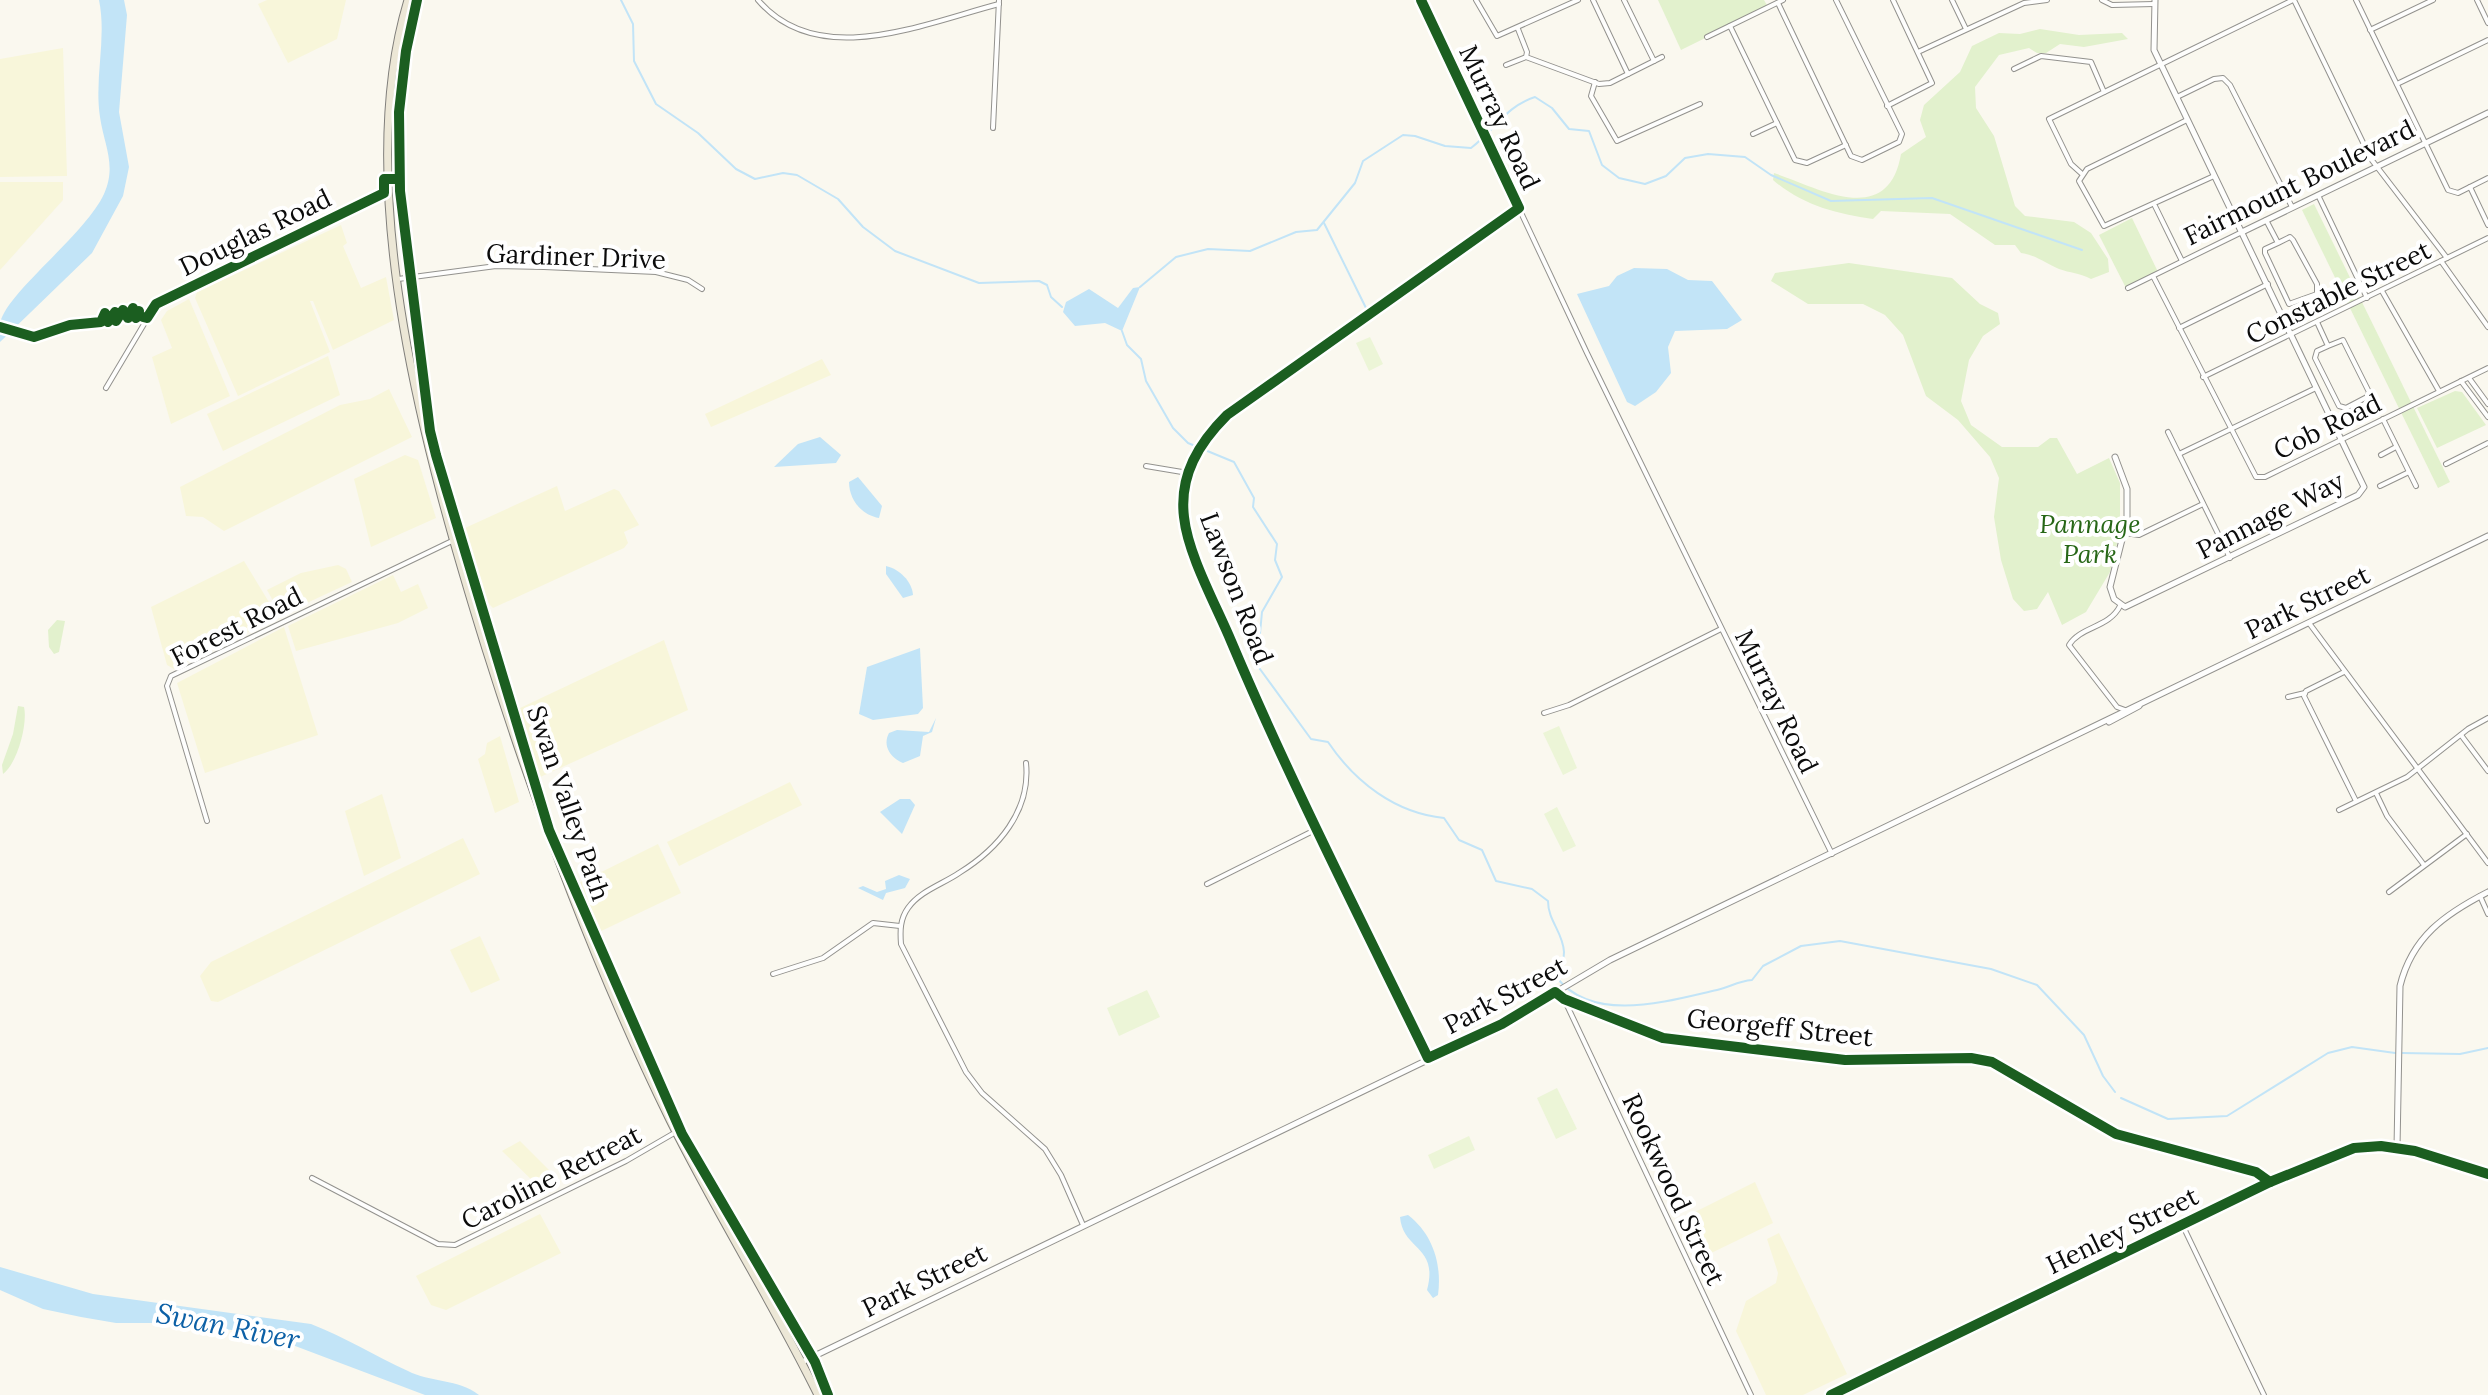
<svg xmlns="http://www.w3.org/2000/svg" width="2488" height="1395" font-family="Lora,serif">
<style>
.farmland{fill:#f8f6da}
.green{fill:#e2f1cd}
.pitch{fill:#ecf5d7}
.water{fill:#c2e4f7}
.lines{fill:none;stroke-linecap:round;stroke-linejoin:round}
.stream{stroke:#c2e4f7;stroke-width:2}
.minor-casing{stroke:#93928e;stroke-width:6}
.tertiary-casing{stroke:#93928e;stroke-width:7}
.primary-casing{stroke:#807f7b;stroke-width:9}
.minor{stroke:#fefefd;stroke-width:4}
.tertiary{stroke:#fefefd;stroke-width:5}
.primary{stroke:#ece7d6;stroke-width:7}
.cycleway-casing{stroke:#fff;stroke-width:15}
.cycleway{stroke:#1b5e20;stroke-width:10}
.labels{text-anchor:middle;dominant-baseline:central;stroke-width:8;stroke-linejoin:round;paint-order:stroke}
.street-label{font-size:26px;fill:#0b0b0b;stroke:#fff}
.park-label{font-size:26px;font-style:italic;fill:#276717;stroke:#fff}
.water-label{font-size:28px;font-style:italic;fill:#0c60a6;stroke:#fff}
</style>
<rect width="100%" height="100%" fill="#faf8ef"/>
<g class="farmland">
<path d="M267 0H346L337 39 288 63 258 4Z"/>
<path d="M63 48 67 176 0 177V59Z"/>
<path d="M0 182H63V200L0 270Z"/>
<path d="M341 225 347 243 343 246 361 288 386 277 394 320 333 350 313 301H310L330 352 238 396 195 298 197 292Z"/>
<path d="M189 299 230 396 171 424 152 357 172 348 161 320 167 311Z"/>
<path d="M328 356 340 395 223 451 207 414Z"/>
<path d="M822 359 831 375 711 427 705 414Z"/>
<path d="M389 389 412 437 224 531 203 517 186 516 180 487 340 405 370 399Z"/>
<path d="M405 455 418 460 436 518 371 547 354 479Z"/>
<path d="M557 486 565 511 614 489 619 491 639 525 624 532 628 543 624 548 493 608 483 598 465 528Z"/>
<path d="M244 561 278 617 174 669 167 665 151 607Z"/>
<path d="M338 565 346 569 352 582 281 615 267 590 301 573Z"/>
<path d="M393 575 401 592 418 584 428 608 398 623 296 651 288 626Z"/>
<path d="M284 627 318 735 205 773 177 683Z"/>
<path d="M664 640 688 710 538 778 518 709Z"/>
<path d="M500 736 519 802 495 813 478 759 485 754 487 743Z"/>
<path d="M790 782 802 805 679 866 667 842Z"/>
<path d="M382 794 401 858 364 876 345 811Z"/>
<path d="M463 838 480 874 218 1002 211 1001 200 976 211 962Z"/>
<path d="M658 844 681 893 597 933 575 885Z"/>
<path d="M480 936 500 980 471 993 450 950Z"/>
<path d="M520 1141 561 1182 543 1191 502 1151Z"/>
<path d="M1755 1182 1773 1223 1701 1258 1681 1219Z"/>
<path d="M540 1214 561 1253 446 1310 431 1305 416 1276Z"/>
<path d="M1779 1233 1847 1374 1803 1395H1766L1736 1331 1746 1301 1776 1283 1778 1273 1767 1239Z"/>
</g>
<g class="green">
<path d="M1658 0H1764L1768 7 1681 50Z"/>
<path d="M2040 29 2079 35 2122 33 2128 39 2084 47 2060 44 2046 53H2037L2029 48 1999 55 1975 87 1976 108 1994 136 2015 206 2025 216 2074 222 2091 233 2108 259 2109 272 2091 279C2080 273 2070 273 2059 269 2045 263 2036 255 2021 253L2015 245H1995L1950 214 1881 211 1873 219C1836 214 1802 205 1773 180L1774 173C1819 188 1888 229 1901 154L1926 137 1920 120 1924 105 1960 72 1972 46 1999 33 2020 34Z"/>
<path d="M2314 204 2450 482 2438 488 2302 210Z"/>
<path d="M2132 218 2158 272 2126 288 2099 235Z"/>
<path d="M1849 263 1952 278 1980 304 1998 313 2000 324 1983 336 1969 360 1961 401 1971 425 2002 447H2038L2050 438H2057L2077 474 2109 458 2120 483V531L2110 572 2086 612 2062 625 2048 592 2037 609 2024 611 2013 599 2001 560 1994 517 1999 478 1990 457 1958 420 1926 396 1903 335 1885 315 1863 304H1808L1771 281 1775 273Z"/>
<path d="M2455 391 2462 392 2486 425 2437 448 2417 408Z"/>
<path d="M57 620 65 621 59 652 54 654 49 647 48 630Z"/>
<path d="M18 706 24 707C28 724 17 764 3 774L2 765 13 734Z"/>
</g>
<g class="pitch">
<path d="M1370 337 1383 364 1369 371 1356 343Z"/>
<path d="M1559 726 1577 768 1563 775 1543 733Z"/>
<path d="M1557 807 1576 846 1563 852 1544 814Z"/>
<path d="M1147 990 1160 1017 1119 1036 1107 1008Z"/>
<path d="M1557 1088 1577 1129 1556 1139 1537 1098Z"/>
<path d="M1469 1136 1475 1150 1434 1169 1428 1155Z"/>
</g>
<g class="water">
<path d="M99 0H124L127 15 119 112 129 167 123 196 92 253 0 342C0 336 0 329 0 323 7 292 85 235 104 194 117 165 104 145 100 117 94 78 107 39 99 0Z"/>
<path d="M1634 268 1667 269 1688 280 1712 281 1742 320 1727 329 1675 331 1668 347 1671 373 1656 392 1635 406 1627 402 1577 294 1609 286 1617 276Z"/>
<path d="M1140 287 1122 331 1105 323 1075 326 1063 312 1066 302 1089 289 1118 308 1133 288Z"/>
<path d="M820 437 841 455 836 463 774 467 798 444Z"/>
<path d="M858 477 882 506 879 518C861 515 849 499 849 482Z"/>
<path d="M886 566C899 569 912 581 913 595L903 598 886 574Z"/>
<path d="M920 648 923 708 918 714 873 720 859 714 867 667Z"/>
<path d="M936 718 932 732 923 736 920 756 903 763C891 758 882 746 889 733L897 730 929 732Z"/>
<path d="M900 799H910L915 805 902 834 880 812Z"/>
<path d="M899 875 910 879 905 888 886 893 883 900 858 888 863 886 877 892 886 889 885 881Z"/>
<path d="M1408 1215C1434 1235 1442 1266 1438 1295L1433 1298 1427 1290C1439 1245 1403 1251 1400 1217Z"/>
<path d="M0 1267 93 1294 311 1324C345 1337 375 1356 408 1371 429 1382 459 1379 479 1395H425L266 1335 183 1323H116L81 1317 43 1309 0 1290Z"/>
</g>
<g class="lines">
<g class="stream">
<path d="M621 0 633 24 634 61 656 104 698 133 736 169 755 179 783 173 797 175 838 199 863 227 895 251 979 283 1039 281 1047 285 1051 297 1062 307"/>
<path d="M1324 223 1366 308"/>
<path d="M1140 287 1176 257 1208 249 1250 251 1296 232 1317 230 1355 183 1363 161 1403 135 1415 136 1445 146 1471 148C1495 130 1506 106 1535 97L1552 108 1569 129 1589 131 1602 165 1619 178 1645 184 1666 176 1685 158 1708 154 1745 157 1771 175 1831 201 1932 198 2082 250"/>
<path d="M1122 331 1127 345 1141 359 1146 381 1173 428 1188 443 1234 462 1254 498 1253 507 1277 544 1275 560 1282 577 1262 612 1257 665 1311 739 1328 742C1355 782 1395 813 1444 818L1459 840 1482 850 1496 881 1532 889 1548 901C1548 921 1563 932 1564 952 1564 962 1560 969 1557 978 1594 1024 1668 1001 1717 990 1730 987 1738 981 1752 980L1763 966 1801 946 1840 941 1991 969 2037 985 2084 1035 2103 1076 2115 1092"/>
<path d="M2402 1053 2460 1054 2488 1048"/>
<path d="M2121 1098 2168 1119 2227 1116 2328 1053 2352 1047 2395 1053"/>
</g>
<g class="minor-casing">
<g id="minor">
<path d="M758 0C818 71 925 23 999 4"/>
<path d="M1421 0 1587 353 1832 854"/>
<path d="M1476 0 1497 36 1578 0"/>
<path d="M1593 0 1628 74"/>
<path d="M1624 0 1654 61"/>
<path d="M1952 0 1966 29"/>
<path d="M2102 0 2112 5 2154 4"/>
<path d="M2294 0 2371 159 2447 258"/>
<path d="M2356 0 2448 190 2458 193 2488 178"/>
<path d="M2477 0 2488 23"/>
<path d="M1778 3 1851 156 1862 160 1899 142 1902 134 1836 0"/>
<path d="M1730 26 1795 160 1807 163 1846 145"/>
<path d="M2370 30 2433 0"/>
<path d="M1707 37 1783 0"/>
<path d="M1918 52 2024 3 2047 0"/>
<path d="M1526 57 1599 84 1610 83 1662 57"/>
<path d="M1506 65 1526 57 1527 52 1518 29"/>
<path d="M2014 69 2041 56 2091 62 2104 92"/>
<path d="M1595 82 1591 96 1617 141 1700 104"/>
<path d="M2397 84 2488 40"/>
<path d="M2177 97 2214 79 2223 78 2230 85 2292 207"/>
<path d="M1887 106 1932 83 1893 0"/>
<path d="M2187 120 2087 169 2079 181 2104 226 2214 176"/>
<path d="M993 128 999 0"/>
<path d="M1753 134 1777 123"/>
<path d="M2081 173 2071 164 2049 119 2293 0"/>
<path d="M2470 187 2488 225"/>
<path d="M2318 195 2367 298"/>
<path d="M2155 206 2182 261"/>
<path d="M2266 220 2278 243 2290 237 2293 240 2317 284V294L2289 304 2265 253V249L2278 243"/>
<path d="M2441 261 2488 327"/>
<path d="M2153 276 2256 477H2265L2488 368"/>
<path d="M398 279 496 266 544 267 656 272 688 280 702 289"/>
<path d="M2128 288 2242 232"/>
<path d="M2382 291 2439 391"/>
<path d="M2317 322 2328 346 2317 351 2315 358 2339 406 2346 408 2367 397 2369 392 2343 340 2328 346"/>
<path d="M2179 328 2268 284"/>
<path d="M2203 377 2488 238"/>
<path d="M2469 378 2488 404"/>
<path d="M2461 381 2488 417"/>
<path d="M106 388 156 304 389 191"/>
<path d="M2383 419 2416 486"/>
<path d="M2168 432 2230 558"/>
<path d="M2179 454 2316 388"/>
<path d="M2381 455 2396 447"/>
<path d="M2446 464 2488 443"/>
<path d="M1146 466 1188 473"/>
<path d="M2380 486 2409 472"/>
<path d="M2125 533 2139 535 2203 504"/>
<path d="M2120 606C2109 628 2081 626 2069 645L2117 707 2125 710"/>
<path d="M2309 623 2488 863"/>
<path d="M2344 672 2306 691 2304 696 2356 801"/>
<path d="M2288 697 2305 693"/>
<path d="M1544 713 1569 705 1721 629"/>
<path d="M2461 735 2488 771"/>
<path d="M1026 763C1031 811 998 849 959 873 943 884 920 891 908 908 900 919 900 931 901 944L966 1072 982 1093 1045 1149 1061 1175 1083 1225"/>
<path d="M2376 793 2387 816 2424 865"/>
<path d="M2339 810 2407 777 2468 729 2488 718"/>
<path d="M207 821 167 686 171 676 452 541"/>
<path d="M1207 884 1317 829"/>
<path d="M2389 892 2467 834"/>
<path d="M2480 896 2488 914"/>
<path d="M773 974 823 958 873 923 900 926"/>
<path d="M1555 992 1564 999 1663 1038 1845 1060 1971 1058 1992 1062 2116 1134 2256 1172 2270 1182"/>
<path d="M1564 999 1751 1395"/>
<path d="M1428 1058C1361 920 1291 783 1231 641 1216 605 1188 555 1184 517 1179 475 1199 443 1227 415L1519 208"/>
<path d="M312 1178 438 1244 455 1245 626 1161 676 1132"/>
<path d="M2182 1224 2264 1395"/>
</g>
</g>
<g class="tertiary-casing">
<g id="tertiary">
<path d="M2242 232 2488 113"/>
<path d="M2115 457 2127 489V520L2110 587 2114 599 2125 607 2358 495 2364 487 2154 50 2155 0"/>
<path d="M2109 722 2139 706"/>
<path d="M2397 1148 2400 986C2412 937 2445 914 2488 892"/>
<path d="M802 1362 1502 1024 1610 960 2488 536"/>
<path d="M1831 1395 2270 1182 2354 1148 2381 1146 2415 1151 2488 1174"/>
</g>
</g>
<g class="primary-casing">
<path id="primary" d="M408 0C350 191 428 462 486 649 537 811 595 967 670 1120 716 1213 772 1301 818 1395"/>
</g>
<use href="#minor" class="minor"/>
<use href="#tertiary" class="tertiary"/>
<use href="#primary" class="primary"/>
<g class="cycleway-casing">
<g id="cycleway">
<path d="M417 0 406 51 399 112 400 191 430 431 436 455 549 830 682 1134 815 1362 828 1395"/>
<path d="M1421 0 1519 208 1227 415C1199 443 1179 475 1184 517 1188 555 1216 605 1231 641 1291 783 1361 920 1428 1058L1502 1024 1555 992 1564 999 1663 1038 1845 1060 1971 1058 1992 1062 2116 1134 2256 1172 2270 1182"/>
<path d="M143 317 147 318 156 304 384 193V179H399"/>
<path d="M0 327 34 337 70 325 101 322 105 313 108 322 115 312 116 321 123 310 128 318 133 308 136 318 139 311"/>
<path d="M1831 1395 2270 1182 2354 1148 2381 1146 2415 1151 2488 1174"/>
</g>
</g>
<use href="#cycleway" class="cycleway"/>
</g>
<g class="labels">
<g class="street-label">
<text transform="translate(1500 117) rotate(65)">Murray Road</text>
<text transform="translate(2299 182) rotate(-26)">Fairmount Boulevard</text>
<text transform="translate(255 232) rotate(-26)">Douglas Road</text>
<text transform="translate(576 256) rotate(2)">Gardiner Drive</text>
<text transform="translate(2338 292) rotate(-26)">Constable Street</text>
<text transform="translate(2327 426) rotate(-26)">Cob Road</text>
<text transform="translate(2270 515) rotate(-27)">Pannage Way</text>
<text transform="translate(1237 588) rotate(69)">Lawson Road</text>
<text transform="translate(2307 602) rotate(-26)">Park Street</text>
<text transform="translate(236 626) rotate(-27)">Forest Road</text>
<text transform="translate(1777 701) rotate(64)">Murray Road</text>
<text transform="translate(569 803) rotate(71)">Swan Valley Path</text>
<text transform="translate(1505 995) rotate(-28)">Park Street</text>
<text transform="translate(1780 1027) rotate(6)">Georgeff Street</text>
<text transform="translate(551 1177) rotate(-27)">Caroline Retreat</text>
<text transform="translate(1674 1189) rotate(65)">Rookwood Street</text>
<text transform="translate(2122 1230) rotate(-26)">Henley Street</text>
<text transform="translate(924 1280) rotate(-26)">Park Street</text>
</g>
<g class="park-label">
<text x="2090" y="523">Pannage<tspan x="2090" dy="30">Park</tspan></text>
</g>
<g class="water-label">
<text transform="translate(228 1326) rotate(11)">Swan River</text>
</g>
</g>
</svg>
